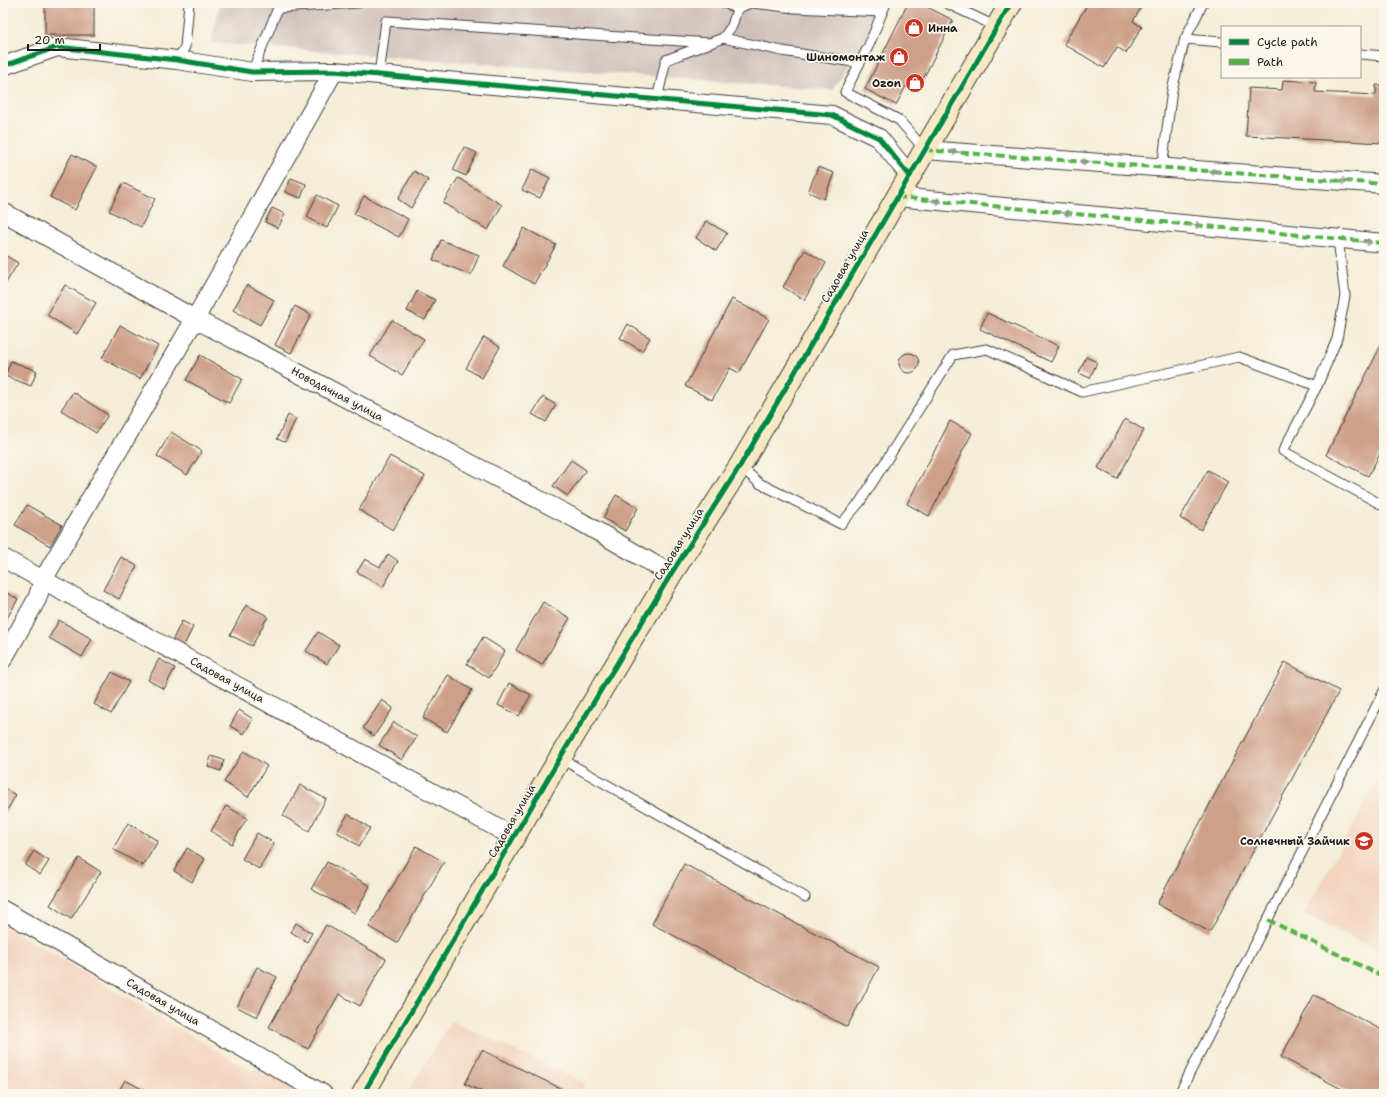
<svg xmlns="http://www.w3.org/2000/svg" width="1387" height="1097" font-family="'Shantell Sans',sans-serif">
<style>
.built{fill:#f3d4bf}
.industrial{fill:#cfc0bb}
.building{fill:#cea08a}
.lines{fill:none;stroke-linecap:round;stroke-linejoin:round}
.lane-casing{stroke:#3c3b38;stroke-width:11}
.street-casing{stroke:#3c3b38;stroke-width:20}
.secondary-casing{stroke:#3c3b38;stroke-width:24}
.lane{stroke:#fff;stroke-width:9}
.street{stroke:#fff;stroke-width:18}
.secondary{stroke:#f7e8c3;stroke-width:22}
.quiet{stroke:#55b145;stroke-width:4;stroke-dasharray:8 4;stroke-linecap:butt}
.cycleway-casing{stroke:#fbf7ec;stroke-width:8}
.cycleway{stroke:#00873e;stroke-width:5}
.oneway{stroke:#999}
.labels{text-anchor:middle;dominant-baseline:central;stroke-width:3.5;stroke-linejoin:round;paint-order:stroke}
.poi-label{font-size:11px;font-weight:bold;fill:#1c1c1c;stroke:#fbf7ec;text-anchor:end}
.street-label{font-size:11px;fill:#1c1c1c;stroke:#fbf7ec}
</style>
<rect width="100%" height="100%" fill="#fbf7ec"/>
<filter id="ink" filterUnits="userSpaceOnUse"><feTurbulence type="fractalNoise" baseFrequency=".025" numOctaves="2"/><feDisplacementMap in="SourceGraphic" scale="8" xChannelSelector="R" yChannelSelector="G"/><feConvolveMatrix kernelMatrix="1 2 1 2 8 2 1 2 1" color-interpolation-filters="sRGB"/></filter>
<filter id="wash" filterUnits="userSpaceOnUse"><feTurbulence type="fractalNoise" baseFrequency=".012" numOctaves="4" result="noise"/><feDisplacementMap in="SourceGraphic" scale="16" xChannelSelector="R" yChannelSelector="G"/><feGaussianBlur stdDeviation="0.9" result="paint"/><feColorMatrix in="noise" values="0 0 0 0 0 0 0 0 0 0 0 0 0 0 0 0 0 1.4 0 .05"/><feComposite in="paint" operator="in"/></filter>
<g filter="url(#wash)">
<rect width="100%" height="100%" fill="#f4edd7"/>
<g class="built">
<path d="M1384 768V953L1304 914Z"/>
<path d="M3 925 253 1072 259 1064 311 1094H18L3 1085Z"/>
<path d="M451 1021 585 1083 580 1094H407Z"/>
</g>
<path class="industrial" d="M220 3H890L832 90 211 43Z"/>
<g id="blocks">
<g class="building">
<rect x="45" y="3" width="49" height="32"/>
<path d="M908 3H919L953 20 917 91 906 86 896 105 865 89Z"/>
<path d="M1088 3H1144L1133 21 1142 27 1126 53 1117 47 1104 68 1064 44Z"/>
<path d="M1283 80 1316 82 1315 92 1376 95V85H1384V143L1246 136 1249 88 1282 90Z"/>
<path d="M464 147 477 153 466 176 453 170Z"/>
<path d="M72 154 97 167 75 210 50 197Z"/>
<path d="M818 167 834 173 824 199 808 192Z"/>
<path d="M532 169 550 178 540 198 522 190Z"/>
<path d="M414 171 428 180 411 208 398 199Z"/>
<path d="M291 178 306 184 301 198 285 192Z"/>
<path d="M458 178 502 205 488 230 443 203Z"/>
<path d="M123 183 155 199 141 227 109 211Z"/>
<path d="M317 195 338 206 327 228 307 217Z"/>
<path d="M364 196 408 219 399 237 354 214Z"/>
<path d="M272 208 285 214 278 228 265 222Z"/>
<path d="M706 221 727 233 716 251 696 238Z"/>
<path d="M524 228 556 245 534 284 503 266Z"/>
<path d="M441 240 479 255 471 275 433 260Z"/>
<path d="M805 250 826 263 804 300 783 287Z"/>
<path d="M3 254 18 263 3 288Z"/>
<path d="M65 285 96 303 77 334 47 315Z"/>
<path d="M247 285 274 300 260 325 233 310Z"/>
<path d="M417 291 435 300 425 320 407 311Z"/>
<path d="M732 299 769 319 739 373 730 368 712 400 685 386Z"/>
<path d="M295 306 311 315 291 353 275 345Z"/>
<path d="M987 313 1059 346 1051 362 980 329Z"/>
<path d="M392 320 424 339 402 375 370 356Z"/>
<path d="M628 324 650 338 642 351 620 338Z"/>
<path d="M120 325 158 346 140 379 102 358Z"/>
<path d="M484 337 500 347 482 378 466 368Z"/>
<path d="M1384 339V457L1380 454 1368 476 1326 455Z"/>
<circle cx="909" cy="363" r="10"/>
<path d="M200 355 242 379 229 403 186 380Z"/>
<path d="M1086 357 1097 362 1090 378 1079 373Z"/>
<path d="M11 361 37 371 31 386 5 376Z"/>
<path d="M73 392 108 415 96 433 61 410Z"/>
<path d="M543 397 556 405 546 422 532 414Z"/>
<path d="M288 415 296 419 285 442 277 439Z"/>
<path d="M1125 419 1144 430 1117 479 1098 468Z"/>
<path d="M950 421 972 433 929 516 907 504Z"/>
<path d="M171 432 202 451 187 475 157 456Z"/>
<path d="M390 456 425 476 393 530 359 510Z"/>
<path d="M571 460 586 470 568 496 553 486Z"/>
<path d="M1208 470 1228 482 1201 530 1180 518Z"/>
<path d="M616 495 638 508 625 531 603 518Z"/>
<path d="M27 505 62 525 50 546 15 525Z"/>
<path d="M388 554 398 561 383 587 357 572 365 559 380 567Z"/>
<path d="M121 557 137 566 119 599 103 590Z"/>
<path d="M3 591 18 599 3 625Z"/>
<path d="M543 602 570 618 542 665 516 650Z"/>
<path d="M246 605 268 616 252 646 230 635Z"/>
<path d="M59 620 92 639 82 657 49 638Z"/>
<path d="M182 621 193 627 183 647 172 641Z"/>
<path d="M318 632 339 645 327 664 306 651Z"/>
<path d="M483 637 505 651 489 678 467 664Z"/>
<path d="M159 659 175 668 164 689 148 680Z"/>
<path d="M1285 662 1339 691 1210 932 1157 904Z"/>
<path d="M112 672 129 682 111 714 94 704Z"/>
<path d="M448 675 472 690 447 732 423 718Z"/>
<path d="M509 683 531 695 519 716 498 705Z"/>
<path d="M382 700 393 708 374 736 363 728Z"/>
<path d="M239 710 253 719 244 734 230 726Z"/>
<path d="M394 722 417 737 402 760 379 745Z"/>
<path d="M244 751 267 766 248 797 224 782Z"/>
<path d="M211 756 224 760 221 771 208 767Z"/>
<path d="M300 785 326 799 309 831 283 816Z"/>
<path d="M3 788 16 795 3 817Z"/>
<path d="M226 806 247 818 232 844 211 831Z"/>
<path d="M348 814 370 828 359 846 337 832Z"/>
<path d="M128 823 158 841 143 866 113 849Z"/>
<path d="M257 833 274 843 259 869 242 859Z"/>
<path d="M416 846 444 862 397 943 369 927Z"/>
<path d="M187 848 205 859 192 882 174 871Z"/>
<path d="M34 851 49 861 40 875 25 865Z"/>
<path d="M79 858 101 872 71 919 50 905Z"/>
<path d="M327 862 370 886 355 913 311 889Z"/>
<path d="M684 864 879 967 847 1027 652 924Z"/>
<path d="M296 923 312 933 307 942 291 932Z"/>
<path d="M326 925 386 959 360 1006 339 994 308 1049 269 1027Z"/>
<path d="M257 967 277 977 257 1017 237 1007Z"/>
<path d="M1314 995 1384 1031V1094H1351L1281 1057Z"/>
<path d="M482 1050 564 1090 562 1094H487L465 1084Z"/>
<path d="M125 1080 151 1094H117Z"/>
</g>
</g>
</g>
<g filter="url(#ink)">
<use href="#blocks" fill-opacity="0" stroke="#3c3b38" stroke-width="1"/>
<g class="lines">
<g class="lane-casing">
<g id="lane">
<path d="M725 3 737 9"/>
<path d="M753 3 794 8 882 12"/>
<path d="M886 3 869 45 845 92 899 120 925 150"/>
<path d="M946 3 997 27"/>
<path d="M278 8 358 3"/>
<path d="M723 38 782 51 860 63"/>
<path d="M1185 39 1203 3"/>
<path d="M1360 54 1384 56"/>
<path d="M177 60 185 47 189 3"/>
<path d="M252 72 278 8V3"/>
<path d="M379 75 386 21 710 43"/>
<path d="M657 99 666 60 723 38 732 26 737 9 750 3"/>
<path d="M1162 168 1172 90 1185 39 1222 42"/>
<path d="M1338 239 1345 296 1337 339 1317 386 1283 451 1384 506"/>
<path d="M740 466 759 483 841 524 860 502 953 355 987 349 1082 392 1239 357 1317 386"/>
<path d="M560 758 805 897"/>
<path d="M1179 1094 1384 691"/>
</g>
</g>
<g class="street-casing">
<g id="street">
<path d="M3 66 57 47 177 60 252 72 334 71 832 115 879 138 910 176"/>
<path d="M925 150 1384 184"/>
<path d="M897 197 1384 243"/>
<path d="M3 212 195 319 576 519 671 574"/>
<path d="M3 558 514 837"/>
<path d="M3 659 37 599 43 580 195 319 334 71"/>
<path d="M3 910 323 1094"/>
</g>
</g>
<g class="secondary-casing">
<path id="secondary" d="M363 1094 560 758 671 574 740 466 1011 3"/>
</g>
<use href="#lane" class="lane"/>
<use href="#street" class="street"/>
<use href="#secondary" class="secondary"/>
<g class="quiet">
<path d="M925 150 1384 184"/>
<path d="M897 197 1384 243"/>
<path d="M1268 920 1384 977"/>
</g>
<g class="cycleway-casing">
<g id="cycleway">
<path d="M3 66 57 47 177 60 252 72 334 71 832 115 879 138 910 176"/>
<path d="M363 1094 560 758 671 574 740 466 1011 3"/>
</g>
</g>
<use href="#cycleway" class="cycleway"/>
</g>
<defs><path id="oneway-shaft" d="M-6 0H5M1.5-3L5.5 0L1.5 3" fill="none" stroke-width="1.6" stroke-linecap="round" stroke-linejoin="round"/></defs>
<g class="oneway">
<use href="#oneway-shaft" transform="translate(956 152) rotate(-176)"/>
<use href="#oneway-shaft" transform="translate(1086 162) rotate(-176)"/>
<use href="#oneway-shaft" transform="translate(1215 172) rotate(-176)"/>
<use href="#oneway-shaft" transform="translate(1345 181) rotate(-176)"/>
<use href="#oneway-shaft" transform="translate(936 201) rotate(5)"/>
<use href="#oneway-shaft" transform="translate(1065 213) rotate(5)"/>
<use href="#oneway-shaft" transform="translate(1195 225) rotate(5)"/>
<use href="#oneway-shaft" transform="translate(1366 242) rotate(5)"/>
</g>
</g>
<defs>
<g id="shop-disc" transform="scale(1)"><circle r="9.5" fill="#c8321e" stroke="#fbf7ec"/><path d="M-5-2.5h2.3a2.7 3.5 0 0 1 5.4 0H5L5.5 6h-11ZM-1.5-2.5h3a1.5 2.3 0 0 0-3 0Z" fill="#fff"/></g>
<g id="school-disc" transform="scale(1)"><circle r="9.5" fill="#c8321e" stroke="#fbf7ec"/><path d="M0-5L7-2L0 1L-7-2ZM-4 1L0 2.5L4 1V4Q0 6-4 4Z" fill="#fff"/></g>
</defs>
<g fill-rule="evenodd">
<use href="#shop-disc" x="914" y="28"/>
<use href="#shop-disc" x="899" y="57"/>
<use href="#shop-disc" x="915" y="83"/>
<use href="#school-disc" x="1364" y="841"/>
</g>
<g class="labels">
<g class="poi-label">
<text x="928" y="28" text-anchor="start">Инна</text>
<text x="885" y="57">Шиномонтаж</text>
<text x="901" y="83">Ozon</text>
<text x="1350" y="841">Солнечный Зайчик</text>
</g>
<g class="street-label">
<text transform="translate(845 266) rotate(-60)">Садовая улица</text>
<text transform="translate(337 394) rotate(28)">Новодачная улица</text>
<text transform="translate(679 544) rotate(-58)">Садовая улица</text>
<text transform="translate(227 680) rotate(29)">Садовая улица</text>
<text transform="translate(512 821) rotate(-60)">Садовая улица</text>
<text transform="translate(163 1002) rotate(30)">Садовая улица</text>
</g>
</g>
<rect width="1387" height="1097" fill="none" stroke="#fbf7ec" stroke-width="16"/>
<rect x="1221" y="26" width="140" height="52" fill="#fbf7ec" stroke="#a29f99"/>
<rect x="1229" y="39" width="20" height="6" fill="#00873e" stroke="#a29f99"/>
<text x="1257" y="46" font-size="12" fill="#1c1c1c">Cycle path</text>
<rect x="1229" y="59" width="20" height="6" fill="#55b145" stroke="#a29f99"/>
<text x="1257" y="66" font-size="12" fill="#1c1c1c">Path</text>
<path d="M28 44v6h72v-6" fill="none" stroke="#1c1c1c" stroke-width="2"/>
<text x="34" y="44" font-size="12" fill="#1c1c1c" stroke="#fbf7ec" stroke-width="3" paint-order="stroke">20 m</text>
</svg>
